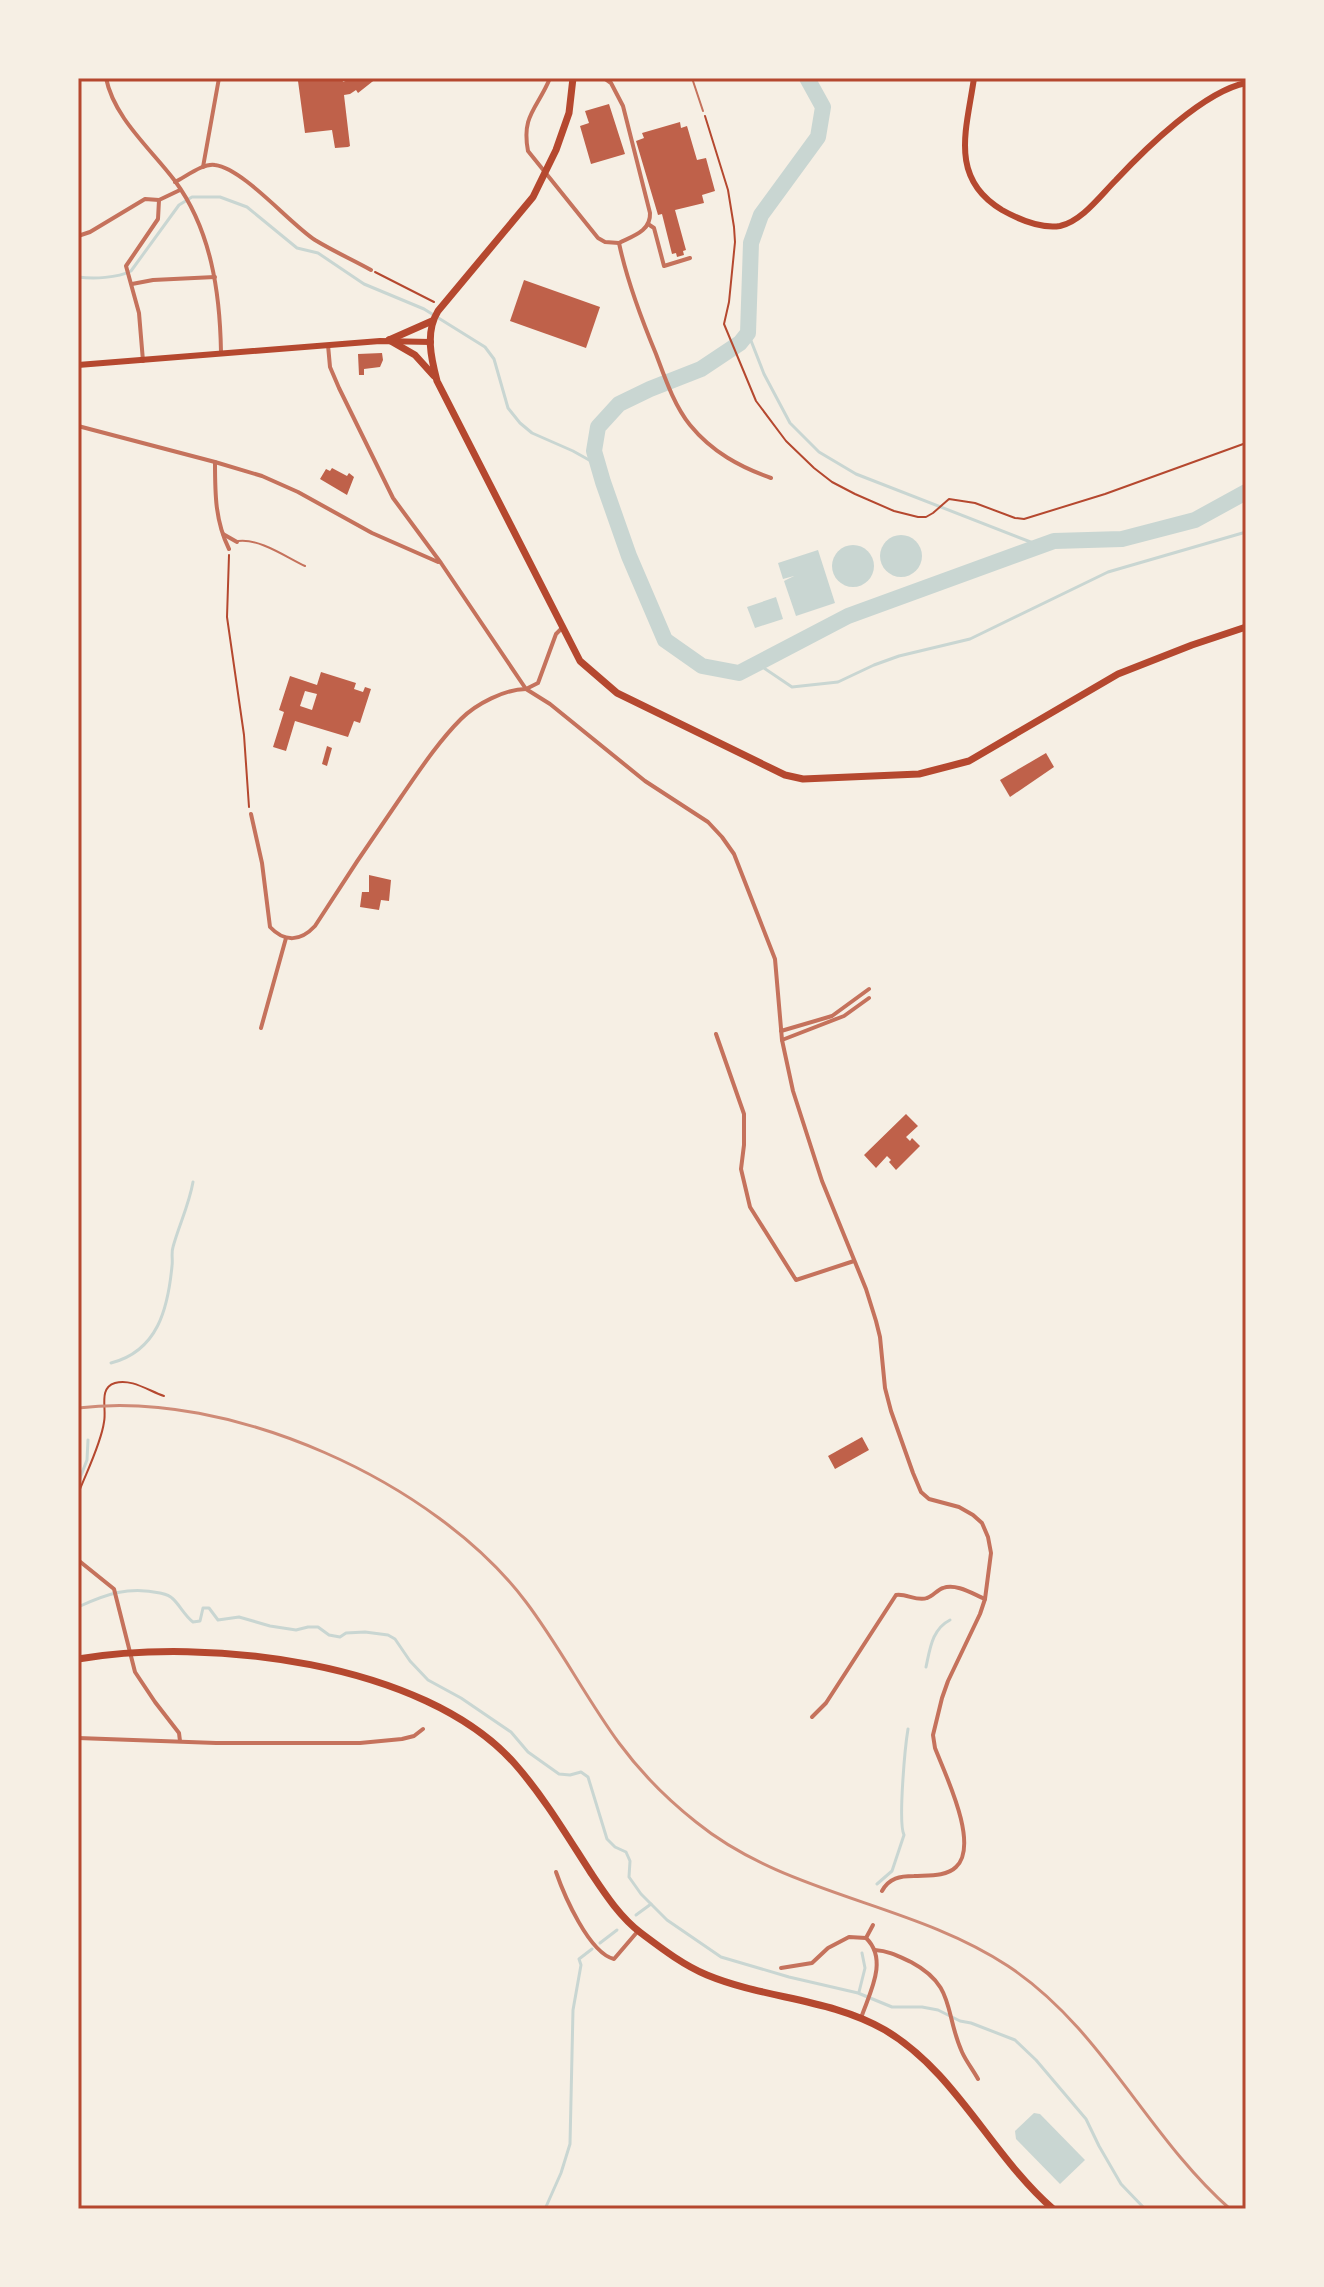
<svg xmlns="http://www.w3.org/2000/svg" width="1324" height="2287" font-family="Inter,sans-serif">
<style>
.water{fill:#c9d6d2}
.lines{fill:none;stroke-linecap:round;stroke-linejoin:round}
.stream{stroke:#c9d6d2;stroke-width:3}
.river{stroke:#c9d6d2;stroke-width:16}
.building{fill:#bf614a;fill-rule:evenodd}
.path{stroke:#b5482f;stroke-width:2}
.service{stroke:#c5725c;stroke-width:2}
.minor{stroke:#c5725c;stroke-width:4}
.secondary{stroke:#b5482f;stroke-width:6}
.primary{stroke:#b5482f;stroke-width:7}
.rail{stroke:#cf8b77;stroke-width:3}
.neatline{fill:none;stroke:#b5482f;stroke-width:3}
</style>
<rect width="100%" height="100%" fill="#f6efe4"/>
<g class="water">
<circle cx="901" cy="556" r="21"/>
<circle cx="853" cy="566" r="21"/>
<path d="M818 550 835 603 796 616 784 581 794 576 783 579 778 563Z"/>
<path d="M776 597 783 619 755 628 747 607Z"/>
<path d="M1034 2113 1040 2114 1085 2160 1060 2184 1016 2139 1015 2131Z"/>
</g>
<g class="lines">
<g class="stream">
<path d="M78 277C94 279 117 278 131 271L179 205 192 197H220L247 207 297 248 318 253 364 284 424 309 485 347 494 359 508 408 520 423 532 433 573 451 598 465"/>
<path d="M748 333 764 374 790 423 819 452 856 474 1041 546"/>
<path d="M758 664 792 687 838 682 874 665 899 656 970 639 1108 572 1246 532"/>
<path d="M111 1363C158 1351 168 1308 172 1266 173 1260 171 1253 173 1247 179 1225 189 1205 193 1182"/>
<path d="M78 1483 87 1460 88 1440"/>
<path d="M78 1607C106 1594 129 1586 160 1593 164 1594 169 1595 172 1598 180 1605 184 1615 193 1622L200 1621 203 1608H209L218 1620 239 1617 270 1626 296 1630 308 1627H318L329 1635 340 1637 346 1633 365 1632 388 1635 395 1639 410 1661 428 1680 461 1698 511 1732 528 1752 559 1774 570 1775 581 1772 588 1777 607 1839 615 1847 626 1852 630 1861 629 1877 641 1894 667 1920 721 1957 789 1977 858 1993 892 2007H922L938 2010 960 2021 971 2023 1015 2040 1036 2060 1086 2119 1099 2146 1121 2184 1145 2209"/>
<path d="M926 1667C930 1649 932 1629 950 1620"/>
<path d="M877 1884 892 1871 904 1835C898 1823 905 1747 908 1729"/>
<path d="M636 1915 651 1904"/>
<path d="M600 1943 617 1930"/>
<path d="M859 1992 865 1968 862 1953"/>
<path d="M545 2209 561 2173 570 2144 573 2010 581 1965 579 1959 592 1949"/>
</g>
<path class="river" d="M807 78 823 107 818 137 761 215 751 243 748 333 740 343 701 369 650 389 619 404 598 427 594 451 603 482 629 556 665 640 702 666 739 673 848 616 1054 541 1122 539 1195 520 1246 492"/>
</g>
<g class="building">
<path d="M321 78V80L342 78 343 82 348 80 346 78H377L358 93 356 90 350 94 344 95 350 146 348 147 335 148 332 130 305 133 298 81Z"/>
<path d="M609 104 625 154 591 164 580 126 589 123 585 111Z"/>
<path d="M680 122 681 128 687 126 697 160 706 158 715 191 702 195 704 203 675 210 686 250 683 251 684 255 677 257 676 253 672 254 662 214 658 215 636 141 644 138 642 133Z"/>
<path d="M524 280 600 307 586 348 510 321Z"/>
<path d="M382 353 383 360 380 367 364 369V375H359L358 354Z"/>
<path d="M332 468 347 476 349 473 354 477 347 495 320 479 326 469 330 471Z"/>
<path d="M321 672 356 683 354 689 363 692 365 687 371 689 360 723 354 721 348 737 295 721 286 751 273 747 284 712 279 710 290 676 317 685ZM305 691 317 694 312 710 300 706Z"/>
<path d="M327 746 332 748 327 766 322 764Z"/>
<path d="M1046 753 1054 767 1010 797 1000 780Z"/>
<path d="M369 875 391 880 389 901 381 900 379 910 360 907 362 892H369Z"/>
<path d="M906 1114 918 1126 906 1137 910 1141 912 1138 920 1146 896 1170 889 1162 891 1160 887 1156 876 1168 864 1155Z"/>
<path d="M862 1437 869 1450 835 1469 828 1456Z"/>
</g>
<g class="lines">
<g class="path">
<path d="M705 116 728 190 734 227 735 242 729 302 724 324 756 401 786 441 814 468 832 482 855 494 894 511 918 517H926L933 513 949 499 975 503 1015 518 1024 519 1105 494 1246 443"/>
<path d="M375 272 434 302"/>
<path d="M229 555 227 617 244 735 249 807"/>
<path d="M78 1494C86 1473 101 1444 104 1422 107 1409 98 1388 115 1383 131 1378 149 1391 164 1396"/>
</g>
<g class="service">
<path d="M692 78 703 111"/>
<path d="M238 541C259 538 286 557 305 566"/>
</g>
<g class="minor">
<path d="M106 78C114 118 151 149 175 181 211 230 220 292 221 352"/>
<path d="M550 78C538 108 521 115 528 151L598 238 605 242 619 243"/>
<path d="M604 78 611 83 623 106 650 213C651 231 633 236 619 243"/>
<path d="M203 167 219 78"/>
<path d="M175 182C187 176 203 163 215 165 244 169 289 223 315 240 333 251 353 260 371 270"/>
<path d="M648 224 654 228 664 266 690 258"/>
<path d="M78 236 90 232 145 199 159 200 180 190"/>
<path d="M619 243C627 281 641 318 656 354 665 378 674 405 690 425 712 452 740 467 771 478"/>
<path d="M132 284 153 280 215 277"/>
<path d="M328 345 330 367 339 388 393 498 441 563 526 689 550 704 645 781 708 822 722 837 734 854 775 959 782 1040 793 1091 822 1181 866 1289 876 1321 880 1337 885 1388 891 1411 913 1473 921 1492 929 1499 959 1507 973 1515 982 1523 988 1537 991 1553 985 1599 980 1614 948 1681 942 1698 933 1735 935 1748C945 1774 980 1845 956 1867 946 1877 927 1875 914 1876 900 1876 889 1878 882 1891"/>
<path d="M143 361 139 313 126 266 158 219 159 200"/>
<path d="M78 426 215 462 262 476 298 492 372 533 438 562"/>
<path d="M215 462C215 493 215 521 229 549"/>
<path d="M223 534 237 542"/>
<path d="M526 689 538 683 556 634 562 628"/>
<path d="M251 814 262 863 270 927C285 943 301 941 315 926 343 882 371 840 401 797 419 771 438 742 461 719 476 704 505 689 526 689"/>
<path d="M261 1028 286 938"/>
<path d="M781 1031 832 1016 869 989"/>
<path d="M716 1034 744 1114V1145L741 1169 750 1207 796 1280 854 1261"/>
<path d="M782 1040 844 1016 869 998"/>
<path d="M78 1560 114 1589 135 1672 155 1702 179 1733 180 1741"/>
<path d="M812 1717 826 1703 896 1595C906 1593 917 1602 927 1598 933 1596 937 1590 943 1588 956 1583 973 1594 985 1599"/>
<path d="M78 1738 216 1743H360L402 1739 414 1736 423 1729"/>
<path d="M556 1872C564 1895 589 1953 614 1959L638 1931"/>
<path d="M866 1938 873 1925"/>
<path d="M875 1950C889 1951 898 1956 911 1962 956 1986 944 2012 962 2052 966 2061 973 2070 978 2079"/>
<path d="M781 1968 812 1963 828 1948 849 1937 866 1938C889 1960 869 1994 861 2018"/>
</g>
<g class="secondary">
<path d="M974 78C967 128 948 178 1002 210 1018 219 1040 229 1060 226 1082 221 1100 196 1116 180 1145 149 1204 91 1246 83"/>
<path d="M78 365 380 341 431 342"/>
</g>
<g class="primary">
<path d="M573 78 569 113 556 150 533 197 438 311C425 332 431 358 437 381L580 661 617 693 785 775 803 779 919 774 969 761 1118 674 1192 645 1246 627"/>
<path d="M389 340 415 355 434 376"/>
<path d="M389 340 432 321"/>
<path d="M78 1659C206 1637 424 1661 515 1764 544 1797 567 1836 591 1873 605 1894 620 1917 641 1933 661 1948 683 1965 707 1975 765 1999 829 1998 885 2030 956 2072 991 2155 1053 2209"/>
</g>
<path class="rail" d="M78 1408C229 1389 435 1481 526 1602 560 1647 586 1698 619 1743 641 1773 667 1799 696 1822 787 1896 911 1902 1008 1966 1102 2028 1147 2136 1230 2209"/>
</g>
<rect width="1324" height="2287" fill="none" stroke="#f6efe4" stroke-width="160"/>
<rect x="80" y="80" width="1164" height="2127" class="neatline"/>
</svg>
